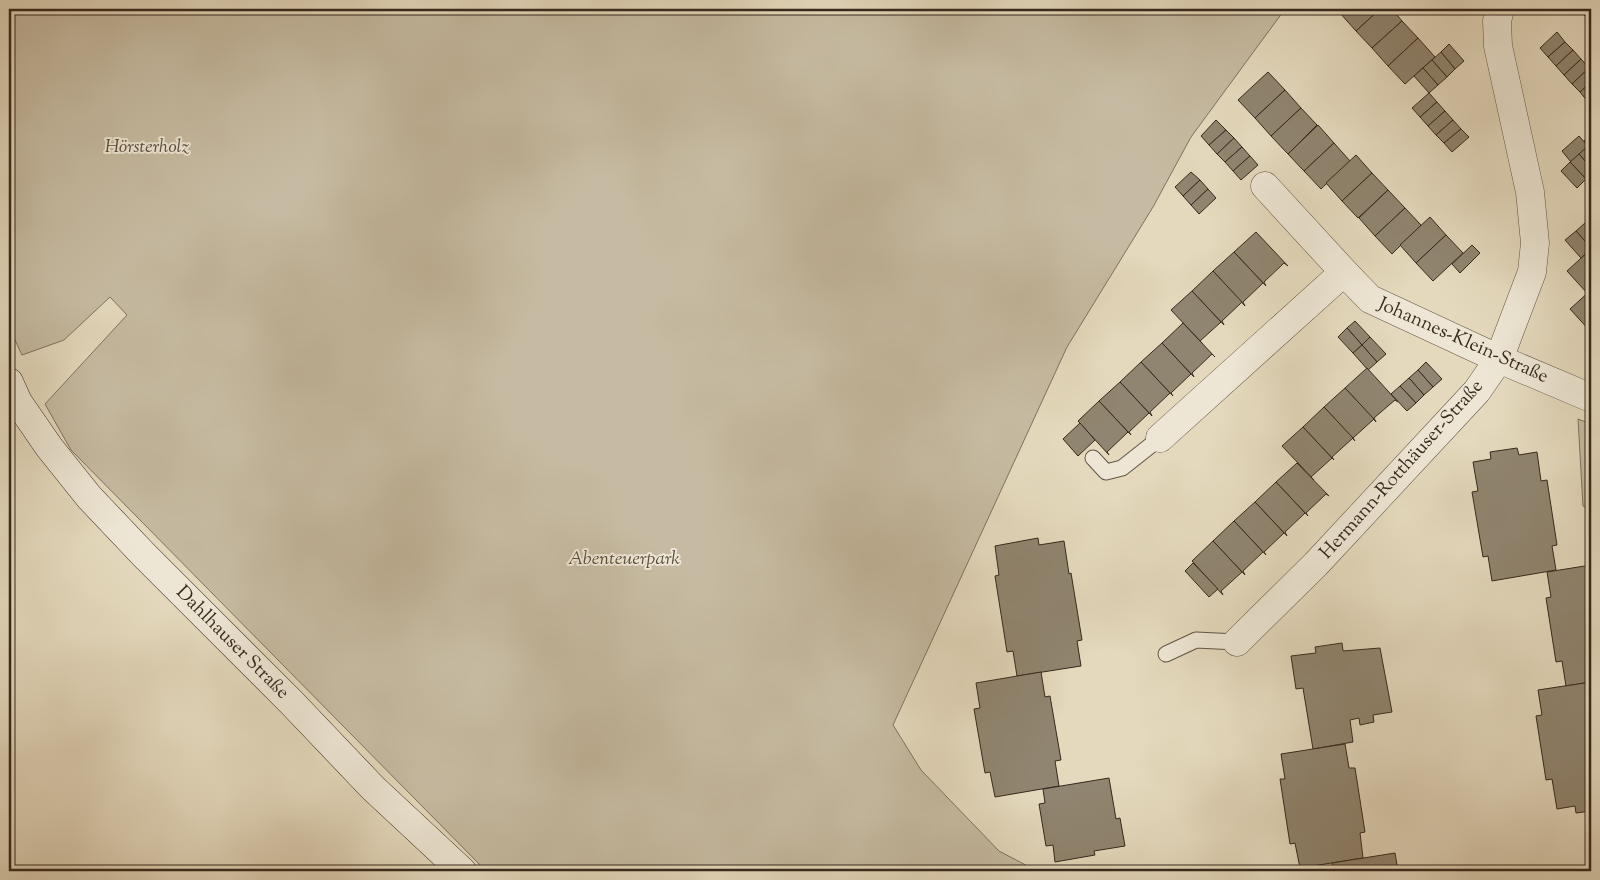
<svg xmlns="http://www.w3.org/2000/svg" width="1600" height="880" font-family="'Sorts Mill Goudy',serif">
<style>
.green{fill:#c6bba2;stroke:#7e7260}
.building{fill:#908570;stroke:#36291d}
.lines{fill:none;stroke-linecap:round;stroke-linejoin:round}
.lane-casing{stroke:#625545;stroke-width:17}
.street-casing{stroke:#625545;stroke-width:29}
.secondary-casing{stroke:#36291d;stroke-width:29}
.lane{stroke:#ede6d4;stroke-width:15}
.street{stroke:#ede6d4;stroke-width:28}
.secondary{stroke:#ede6d4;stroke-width:28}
.labels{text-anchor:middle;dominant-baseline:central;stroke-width:4;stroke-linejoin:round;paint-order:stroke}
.park-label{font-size:19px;font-style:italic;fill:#5a4e3e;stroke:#ede6d4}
.street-label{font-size:19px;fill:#36291d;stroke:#ede6d4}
</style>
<rect width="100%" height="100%" fill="#e4d9bd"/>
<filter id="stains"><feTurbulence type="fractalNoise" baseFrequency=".004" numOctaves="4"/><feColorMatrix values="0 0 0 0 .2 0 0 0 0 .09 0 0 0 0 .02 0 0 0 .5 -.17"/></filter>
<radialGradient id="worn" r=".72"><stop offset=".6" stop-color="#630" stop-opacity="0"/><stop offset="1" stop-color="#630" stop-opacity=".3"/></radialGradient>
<g class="green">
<path d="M9 9H1285L1191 137 1153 207 1067 347 893 725 921 770 999 851 1037 871H486L71 450 45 404 127 315 110 297 64 340 22 355 9 327Z"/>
<path d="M1578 419 1591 424V511L1583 506Z"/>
</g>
<g class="building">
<path d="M1344 9H1380L1356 31 1340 13Z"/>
<path d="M1380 9H1392L1402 21 1372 48 1356 31Z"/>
<path d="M1578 9H1591V10L1585 16Z"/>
<path d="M1591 10V23L1585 16Z"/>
<path d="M1402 21 1418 38 1388 66 1372 48Z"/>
<path d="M1557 32 1565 42 1548 57 1540 48Z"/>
<path d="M1418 38 1435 57 1405 84 1388 66Z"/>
<path d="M1565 42 1573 50 1556 66 1548 57Z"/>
<path d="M1449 44 1464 61 1455 69 1441 52Z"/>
<path d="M1573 50 1581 59 1564 75 1556 66Z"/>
<path d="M1441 52 1455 69 1447 77 1432 60Z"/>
<path d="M1581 59 1589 68 1572 84 1564 75Z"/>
<path d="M1432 60 1447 77 1438 85 1423 68Z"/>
<path d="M1423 68 1438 85 1429 93 1414 76Z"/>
<path d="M1589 68 1591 70V82L1580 92 1572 84Z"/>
<path d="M1268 72 1285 90 1255 118 1238 100Z"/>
<path d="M1591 82V99L1588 102 1580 92Z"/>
<path d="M1285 90 1301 108 1271 136 1255 118Z"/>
<path d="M1429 93 1437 102 1420 117 1412 108Z"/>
<path d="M1437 102 1445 111 1428 126 1420 117Z"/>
<path d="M1301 108 1317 125 1288 154 1271 136Z"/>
<path d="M1445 111 1453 120 1436 135 1428 126Z"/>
<path d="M1216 120 1226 130 1209 145 1201 136Z"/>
<path d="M1453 120 1461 129 1444 143 1436 135Z"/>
<path d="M1318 125 1334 143 1304 171 1288 154Z"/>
<path d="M1461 129 1469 137 1452 152 1444 143Z"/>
<path d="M1226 130 1234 138 1217 154 1209 145Z"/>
<path d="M1591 135V150L1584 141Z"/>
<path d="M1579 136 1588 146 1571 162 1562 151Z"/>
<path d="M1234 138 1242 147 1225 162 1217 154Z"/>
<path d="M1334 143 1350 161 1321 189 1304 171Z"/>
<path d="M1588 146 1591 150V168L1579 154Z"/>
<path d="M1242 147 1250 156 1233 171 1225 162Z"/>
<path d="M1579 154 1591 168V174L1586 179 1570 162Z"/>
<path d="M1356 155 1372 173 1342 201 1326 183Z"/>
<path d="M1250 156 1258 165 1241 180 1233 171Z"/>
<path d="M1570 162 1586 179 1577 188 1561 171Z"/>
<path d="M1191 172 1200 180 1183 196 1175 187Z"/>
<path d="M1372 173 1388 190 1358 218 1342 201Z"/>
<path d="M1200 180 1208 189 1191 205 1183 196Z"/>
<path d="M1208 189 1216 198 1199 214 1191 205Z"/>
<path d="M1388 190 1405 208 1375 236 1359 218Z"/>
<path d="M1405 208 1421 225 1392 254 1375 236Z"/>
<path d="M1430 217 1446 235 1416 263 1400 245Z"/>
<path d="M1591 217V230L1585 223Z"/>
<path d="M1585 223 1591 230V248L1576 231Z"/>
<path d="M1576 231 1591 248 1581 258 1565 240Z"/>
<path d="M1256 232 1288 266 1284 263 1264 282 1266 286 1234 252Z"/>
<path d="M1446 235 1463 253 1433 281 1416 263Z"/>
<path d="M1472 245 1480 253 1460 273 1452 264Z"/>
<path d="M1591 249V290L1587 293 1567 271Z"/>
<path d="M1234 252 1263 283 1243 302 1245 306 1213 271Z"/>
<path d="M1213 271 1242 302 1222 321 1224 325 1192 291Z"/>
<path d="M1591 290V330L1590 331 1570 309Z"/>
<path d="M1192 291 1221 322 1200 341 1203 344 1171 310Z"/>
<path d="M1355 321 1370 337 1362 345 1347 328Z"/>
<path d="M1183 323 1215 357 1212 354 1192 373 1194 377 1162 343Z"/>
<path d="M1347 328 1362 345 1353 353 1338 337Z"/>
<path d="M1370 337 1386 354 1377 362 1362 345Z"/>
<path d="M1162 343 1191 374 1171 393 1173 396 1141 362Z"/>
<path d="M1362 345 1377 362 1368 370 1353 353Z"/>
<path d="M1141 362 1170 393 1150 412 1152 416 1120 382Z"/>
<path d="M1426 362 1442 379 1433 387 1418 370Z"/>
<path d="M1367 368 1398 402 1395 400 1374 418 1376 422 1345 388Z"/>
<path d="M1418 370 1433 387 1424 395 1409 378Z"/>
<path d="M1409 378 1424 395 1416 403 1400 386Z"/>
<path d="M1120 382 1149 413 1129 432 1131 435 1099 401Z"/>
<path d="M1400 386 1416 403 1407 411 1391 394Z"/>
<path d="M1345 388 1374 419 1353 438 1355 441 1324 407Z"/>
<path d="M1099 401 1128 432 1107 452 1109 455 1078 421Z"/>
<path d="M1324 407 1353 438 1332 457 1334 460 1303 427Z"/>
<path d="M1080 423 1095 440 1078 456 1063 439Z"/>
<path d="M1303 427 1332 458 1311 477 1314 480 1282 446Z"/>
<path d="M1517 448 1519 455 1537 452 1541 481 1547 480 1557 545 1552 546 1556 570 1492 581 1488 556 1483 557 1472 492 1478 491 1473 462 1491 459 1490 452Z"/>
<path d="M1297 463 1329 496 1326 494 1306 513 1308 516 1276 482Z"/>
<path d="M1276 482 1305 513 1285 532 1287 536 1255 502Z"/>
<path d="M1255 502 1284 533 1264 552 1266 555 1234 521Z"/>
<path d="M1234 521 1263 552 1243 571 1245 575 1213 541Z"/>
<path d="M1038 538 1039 545 1064 541 1069 574 1071 573 1082 640 1077 641 1081 666 1017 676 1013 651 1007 652 995 576 999 575 995 546Z"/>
<path d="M1213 541 1242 572 1221 591 1223 595 1192 561Z"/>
<path d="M1193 563 1218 589 1209 597 1185 571Z"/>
<path d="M1591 565V682L1566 686 1562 661 1556 662 1546 598 1551 597 1547 572Z"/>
<path d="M1342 643 1343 651 1380 648 1392 712 1373 715 1374 722 1360 725 1359 718 1350 720 1353 742 1313 749 1303 688 1296 689 1291 656 1316 653 1315 647Z"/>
<path d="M1041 672 1045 697 1050 696 1061 760 1055 761 1059 786 995 797 990 772 985 773 974 709 980 708 976 683Z"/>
<path d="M1591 682V811L1576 813 1575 806 1557 809 1552 779 1546 780 1536 716 1542 715 1538 690Z"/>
<path d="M1345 744 1349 768H1355L1365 832 1360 833 1363 858 1300 868 1295 843 1290 844 1280 779H1285L1281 754Z"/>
<path d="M1109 778 1116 819 1120 818 1125 846 1094 851 1095 855 1055 862 1053 845 1046 846 1039 804 1045 803 1043 789Z"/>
<path d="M1395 853 1398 871H1333L1332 863Z"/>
</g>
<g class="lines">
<g class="lane-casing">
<g id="lane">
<path d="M1093 458 1106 472 1122 468 1160 438"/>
<path d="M1166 654 1196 640 1237 642"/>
</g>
</g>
<g class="street-casing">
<g id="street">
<path d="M1265 186 1344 272 1370 299 1499 359 1591 398"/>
<path d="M1160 438 1344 272"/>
<path d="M1237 642 1316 564 1477 391 1499 359 1532 272 1535 243 1530 192 1498 46 1497 21 1500 9"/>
</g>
</g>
<g class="secondary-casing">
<path id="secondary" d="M9 382 18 402 49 447 89 497 144 555 292 703 373 788 462 871"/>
</g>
<use href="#lane" class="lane"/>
<use href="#street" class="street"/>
<use href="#secondary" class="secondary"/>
</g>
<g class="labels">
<g class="park-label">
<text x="147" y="147">Hörsterholz</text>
<text x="624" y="559">Abenteuerpark</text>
</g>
<g class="street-label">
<text transform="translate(1463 341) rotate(24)">Johannes-Klein-Straße</text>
<text transform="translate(1402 470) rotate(-48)">Hermann-Rotthäuser-Straße</text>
<text transform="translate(232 643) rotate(45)">Dahlhauser Straße</text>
</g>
</g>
<rect width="1600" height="880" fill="none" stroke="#e4d9bd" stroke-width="30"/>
<rect x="10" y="10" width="1580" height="860" fill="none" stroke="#36291d" stroke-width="2.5"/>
<rect x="15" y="15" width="1570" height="850" fill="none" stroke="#36291d"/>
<rect width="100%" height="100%" filter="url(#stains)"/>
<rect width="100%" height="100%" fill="url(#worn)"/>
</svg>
